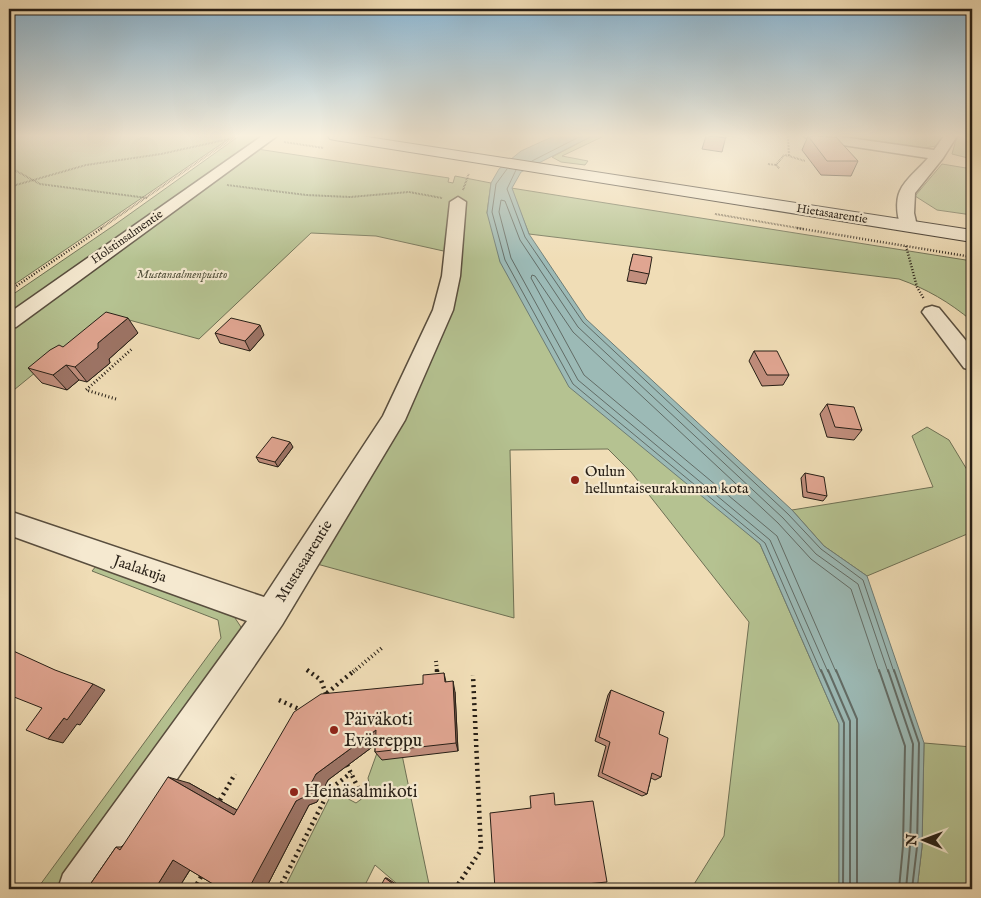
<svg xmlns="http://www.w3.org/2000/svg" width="981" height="898" font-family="'IM FELL English',serif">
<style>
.green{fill:#b5c291;stroke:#6e7054}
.water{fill:#9cbab6;stroke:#6d7c76}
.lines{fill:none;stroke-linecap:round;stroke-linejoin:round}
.shore-far1{stroke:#626c66;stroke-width:1}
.shore{stroke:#626c66;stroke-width:2}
.street-casing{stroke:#594e3e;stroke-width:3}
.secondary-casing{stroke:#271f16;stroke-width:2}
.path-far4{stroke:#271f16;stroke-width:2;stroke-dasharray:0.5 1;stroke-linecap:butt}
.path-far3{stroke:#271f16;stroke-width:2.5;stroke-dasharray:1 2;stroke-linecap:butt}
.path-far2{stroke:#271f16;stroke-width:3;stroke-dasharray:1 2.5;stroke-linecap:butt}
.path-far1{stroke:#271f16;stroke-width:4;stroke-dasharray:1 3;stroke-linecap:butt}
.path{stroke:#271f16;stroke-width:4.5;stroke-dasharray:2 4;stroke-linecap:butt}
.street{fill:#f5e9d0;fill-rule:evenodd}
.secondary{fill:#f5e9d0;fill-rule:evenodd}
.wall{fill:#c18e7d;stroke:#271f16}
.shaded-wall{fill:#9d7466;stroke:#271f16}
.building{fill:#e0a591;stroke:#271f16}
.poi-dot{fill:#8f2418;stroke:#f5e9d0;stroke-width:2}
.labels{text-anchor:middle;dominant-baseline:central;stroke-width:4.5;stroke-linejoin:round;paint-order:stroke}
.far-street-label{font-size:12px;fill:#271f16;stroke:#f5e9d0}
.far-park-label{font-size:12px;font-style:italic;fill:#52503b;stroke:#f5e9d0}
.poi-label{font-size:15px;fill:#271f16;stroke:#f5e9d0;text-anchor:start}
.street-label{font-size:15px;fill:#271f16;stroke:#f5e9d0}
.near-poi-label{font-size:18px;fill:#271f16;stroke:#f5e9d0;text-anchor:start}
</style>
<rect width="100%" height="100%" fill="#f0ddb6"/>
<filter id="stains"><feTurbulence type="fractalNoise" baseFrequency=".004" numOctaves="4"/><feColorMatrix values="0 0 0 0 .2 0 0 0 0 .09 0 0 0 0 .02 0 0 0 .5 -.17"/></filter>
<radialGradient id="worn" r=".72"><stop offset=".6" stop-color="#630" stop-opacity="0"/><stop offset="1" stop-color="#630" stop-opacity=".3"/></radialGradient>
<g class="green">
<path d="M9 136H233L9 288Z"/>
<path d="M239 136H260L256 142 9 316V297L113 226Z"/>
<path d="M592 136H604L562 156 588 161 585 165 561 162 552 157Z"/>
<path d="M841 136H943L936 146 925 148Z"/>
<path d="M957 136H972V159L952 154Z"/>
<path d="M257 149 449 178 448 182 453 183 455 176 491 183 487 213 649 448 760 544 839 724V889H691L724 836 749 622 631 472 608 449 510 450 514 618 317 564 425 341 448 252 376 236 311 233 199 339 107 314 9 394V328Z"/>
<path d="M942 164 972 169V215L937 210 915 196Z"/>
<path d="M511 188 972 261V321C949 302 927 289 899 279L529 234Z"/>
<path d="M927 427 949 440 972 478V532L867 576 824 546 792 510 933 487 912 436Z"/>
<path d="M97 565 233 615 241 627 232 656 63 889H37L221 638 218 620 92 571Z"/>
<path d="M924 743 972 747V889H917L922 847Z"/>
<path d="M401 750 430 889H403L375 865 363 889H284L333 791 356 803 371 792 368 778 377 753Z"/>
</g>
<path class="water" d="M554 136H592L521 172 512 188 529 234 586 319 792 510 824 546 867 576 924 743 922 847 917 889H839V724L760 544 569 387 500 262 487 213 491 183 499 169 521 151Z"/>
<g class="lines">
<g class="shore-far1">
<path d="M532 161 581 136"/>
<path d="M507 169 496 184 492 212 505 260 573 384 765 543 821 672"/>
<path d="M516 170 507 189 525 237 583 322 788 514 821 549 863 580 894 672"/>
<path d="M828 672 770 540 578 380 511 258 499 212 501 200 505 201 520 240 578 327 783 518 816 554 858 584 888 672"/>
<path d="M836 672 777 536 584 375 531 278 532 275 535 276 573 332 778 523 811 559 851 589 879 672"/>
</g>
<g class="shore">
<path d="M821 670 844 723 843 889"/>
<path d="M828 670 850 721V889"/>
<path d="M836 670 857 719V889"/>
<path d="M879 670 905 746 903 846 899 889"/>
<path d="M888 670 913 744 910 846 906 889"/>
<path d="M894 670 919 743 917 847 912 889"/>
</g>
<g class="street-casing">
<g id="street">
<path d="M262 136H277L16 327 9 328V313Z"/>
<path d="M804 136H835L934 150 944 136H957L943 158 915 193 914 213 917 226 915 230H903C897 221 895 201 900 191 905 179 920 168 928 158L810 140Z"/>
<path d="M458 197 466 202 460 276 453 310 405 420 282 625 102 889H58L63 874 247 621 9 535V511L264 597 383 416 433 310 442 276 450 202Z"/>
<path d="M932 306 939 308 972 348V370L964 368 922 312 925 308Z"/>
</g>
</g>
<g class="secondary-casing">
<path id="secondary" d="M328 136H361L972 230V242L335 140 330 139Z"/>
</g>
<g class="path-far4">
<path d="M788 136 789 156 805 161"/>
<path d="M284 142 324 148"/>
<path d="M768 164 776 165"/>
<path d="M9 167 40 184 147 198"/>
<path d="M779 168 776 165 784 155 789 156"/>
<path d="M227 185 306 195 350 197 409 192 442 198"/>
<path d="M9 187 86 165 161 154 229 139"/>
<path d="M463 190 469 173"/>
<path d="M715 214 804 229"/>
<path d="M100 229 236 136"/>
</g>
<g class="path-far3">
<path d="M797 228 972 257"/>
<path d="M906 246 917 287 924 299"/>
<path d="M9 291 102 228"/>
</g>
<path class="path-far2" d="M116 399 86 390 133 348"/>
<g class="path-far1">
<path d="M436 661 437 672"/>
<path d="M307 670 310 672"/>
<path d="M353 672 383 647"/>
</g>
<g class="path">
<path d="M307 670 321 680 327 697"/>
<path d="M437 670V677"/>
<path d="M327 693 355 670"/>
<path d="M279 700 301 710"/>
<path d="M347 765 363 798"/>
<path d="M220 800 235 774"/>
<path d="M194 889 202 875"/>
<path d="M279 889 330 789 351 773"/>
<path d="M455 889 481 850 473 675"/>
</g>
<use href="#street" class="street"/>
<use href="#secondary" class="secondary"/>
</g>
<g class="wall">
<path d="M706 136H726L722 152 702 149Z"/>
<path d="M808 136 858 161 851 176 821 175 802 150Z"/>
<path d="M633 254 649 274 646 284 627 281Z"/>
<path d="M138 333 109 359 110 363 87 382 79 380 67 390 42 383 28 368Z"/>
<path d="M215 333 264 335 250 351 220 343Z"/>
<path d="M754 351 789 375 783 385 762 386 749 361Z"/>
<path d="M827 404 862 430 854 440 827 437 820 414Z"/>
<path d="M293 447 278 467 259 462 256 457Z"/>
<path d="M805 473 827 496 823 501 803 497 801 478Z"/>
<path d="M972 605V635L967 608Z"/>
<path d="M444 673 446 682 455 692 458 751 382 760 375 752V745L328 780 317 802 309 805 267 886 261 889H214L213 884 190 870 178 889H87L116 847H121L189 783 237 810 423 684Z"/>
<path d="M611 690 659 734 661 777 655 780 651 778 647 794 642 796 598 776 606 746 595 741 608 695Z"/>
</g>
<g class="shaded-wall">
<path d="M128 318 138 333 109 359 110 363 87 382 75 367 98 343Z"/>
<path d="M260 325 264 335 250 351 245 341Z"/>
<path d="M66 365 79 380 67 390 53 375Z"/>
<path d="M290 442 293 447 278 467 275 462Z"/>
<path d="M453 681 455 692 458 751 456 743Z"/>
<path d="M93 684 105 690 80 725 77 724 63 743 48 739 64 718Z"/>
<path d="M9 694 15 697 9 704Z"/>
<path d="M376 730 383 739 328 780 317 802 309 805 267 886 261 889H247L296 801 316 774Z"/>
<path d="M168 777 189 783 251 818 234 815Z"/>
<path d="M173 860H196L178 889H155Z"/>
<path d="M385 878H387L403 889H400Z"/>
</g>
<g class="building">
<path d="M710 136H726V138Z"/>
<path d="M808 136 836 137 858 161H827Z"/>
<path d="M633 254 652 257 649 274 629 270Z"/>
<path d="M106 312 128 318 98 343V348L75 367 66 365 53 375 28 368 50 350 59 345 63 347Z"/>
<path d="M231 318 260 325 245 341 215 333Z"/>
<path d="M754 351H777L789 375H767Z"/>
<path d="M827 404 854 407 862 430 835 427Z"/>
<path d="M272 437 290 442 275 462 256 457Z"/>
<path d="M805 473 824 477 827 496 807 492Z"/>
<path d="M9 649 55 670 93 684 67 720 64 718 48 739 26 730 42 708 9 695Z"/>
<path d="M444 673 445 682 453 681 456 743 375 752 376 730 316 774 304 797 296 801 249 888 247 889H214L213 884 173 860 155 889H87L116 847 120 850 168 777 234 815 294 712 321 694 423 684V675Z"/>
<path d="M611 690 664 712 659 734 668 738 661 777 652 773 647 794 602 773 610 742 599 737Z"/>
<path d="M554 793 555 805 593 801 607 882 586 884V889H495L490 813 531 808 530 796Z"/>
<path d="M385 878 400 889H379Z"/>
</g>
<linearGradient id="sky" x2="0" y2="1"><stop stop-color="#89b6d4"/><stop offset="0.52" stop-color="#f8f0de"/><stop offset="1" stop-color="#f8f0de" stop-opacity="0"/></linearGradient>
<rect width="981" height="261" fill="url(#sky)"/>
<g class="poi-dot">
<circle cx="575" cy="480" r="5"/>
<circle cx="334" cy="730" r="5"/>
<circle cx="294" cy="792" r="5"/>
</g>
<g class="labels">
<g class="far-street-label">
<text transform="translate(832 214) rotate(9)">Hietasaarentie</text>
<text transform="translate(127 237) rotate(-35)">Holstinsalmentie</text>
</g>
<g class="far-park-label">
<text x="182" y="274">Mustansalmenpuisto</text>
</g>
<g class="poi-label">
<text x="585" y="471">Oulun<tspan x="585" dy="17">helluntaiseurakunnan kota</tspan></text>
</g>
<g class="street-label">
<text transform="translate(304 561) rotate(-58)">Mustasaarentie</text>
<text transform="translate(140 569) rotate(19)">Jaalakuja</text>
</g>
<g class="near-poi-label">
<text x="344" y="720">Päiväkoti<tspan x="344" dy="21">Eväsreppu</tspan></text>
<text x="304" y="792">Heinäsalmikoti</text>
</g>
</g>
<rect width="981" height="898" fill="none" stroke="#f0ddb6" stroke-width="30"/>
<rect x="10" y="10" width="961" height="878" fill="none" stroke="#271f16" stroke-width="2.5"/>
<rect x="15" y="15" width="951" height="868" fill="none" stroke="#271f16"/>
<g transform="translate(924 840) rotate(271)" stroke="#f5e9d0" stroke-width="4" paint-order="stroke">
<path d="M0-4L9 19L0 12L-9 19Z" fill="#271f16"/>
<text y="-8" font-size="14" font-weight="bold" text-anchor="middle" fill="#271f16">N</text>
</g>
<rect width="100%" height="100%" filter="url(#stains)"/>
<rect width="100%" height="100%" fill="url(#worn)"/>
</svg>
